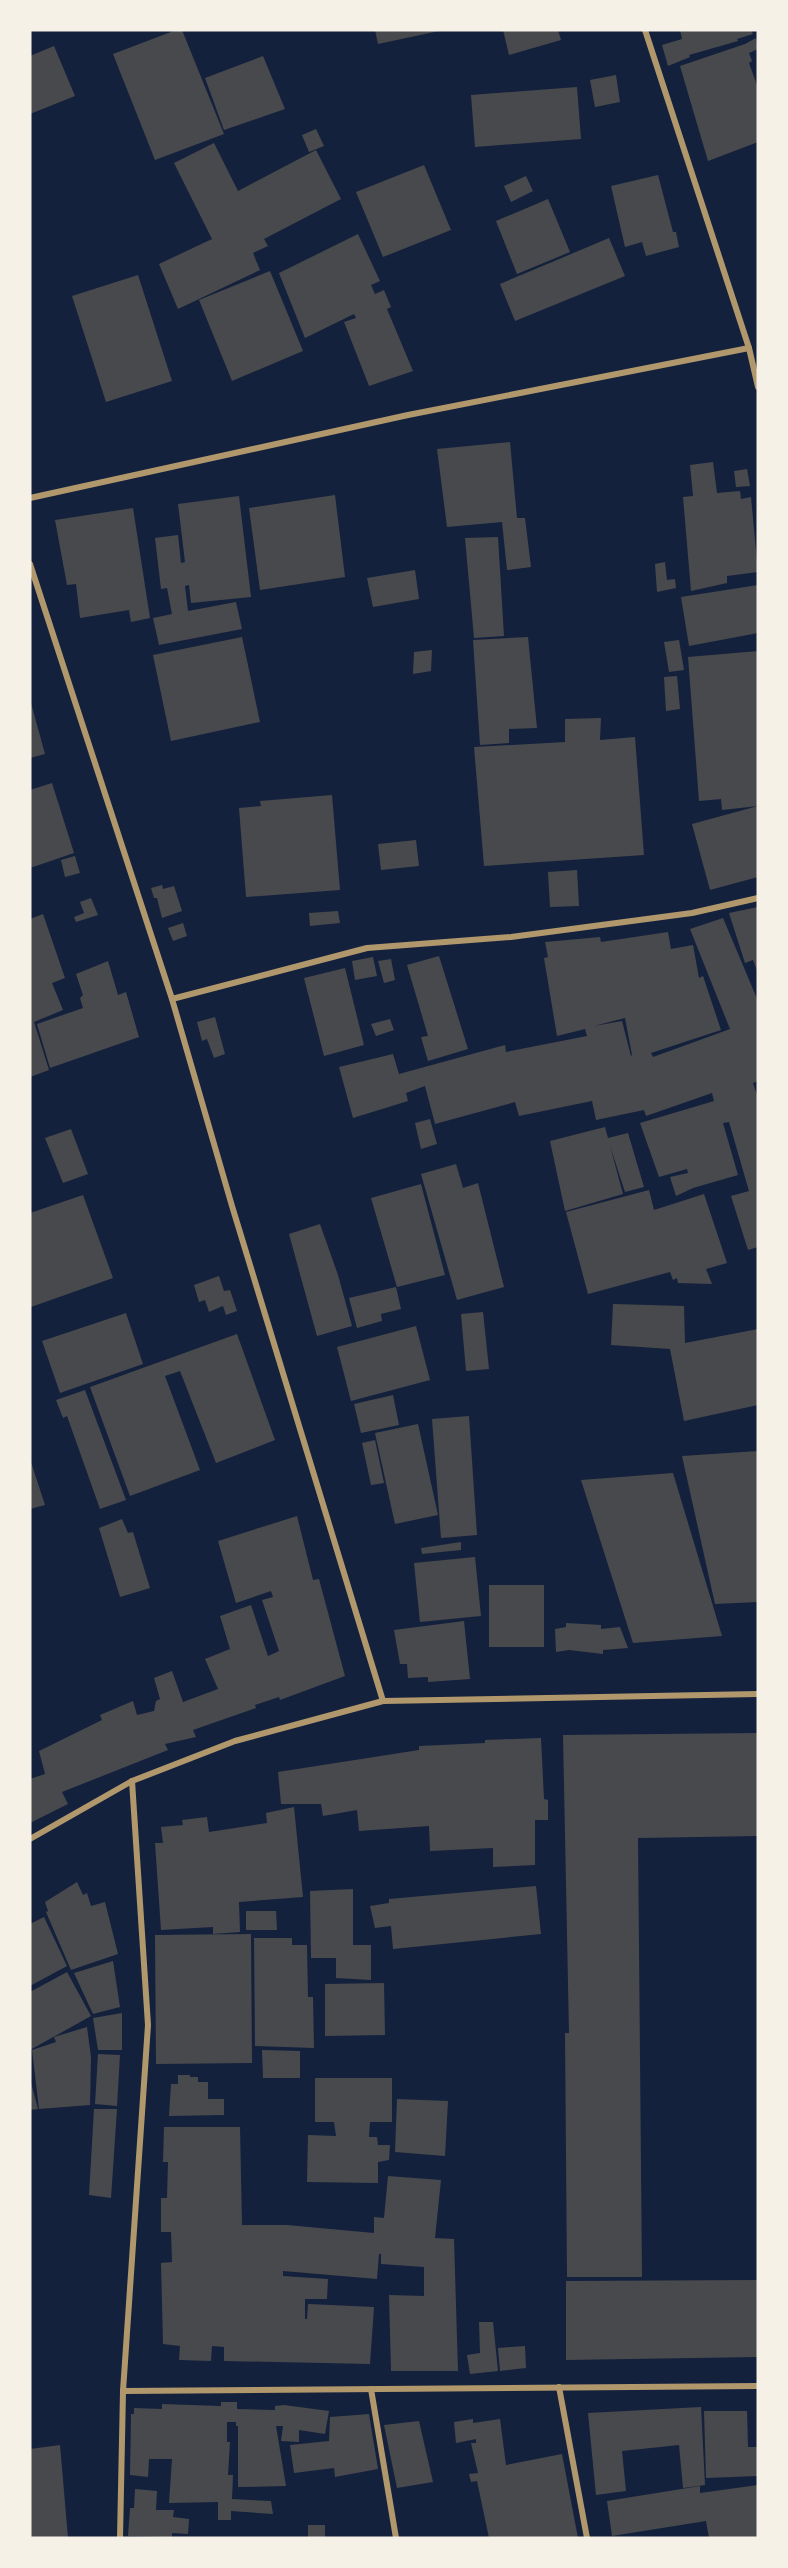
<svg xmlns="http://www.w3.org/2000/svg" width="788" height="2568" font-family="'Varela Round',sans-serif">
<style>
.building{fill:#48494c;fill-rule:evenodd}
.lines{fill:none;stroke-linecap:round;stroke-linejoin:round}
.minor{stroke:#b1986c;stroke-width:6}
</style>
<rect width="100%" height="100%" fill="#14213d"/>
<g class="building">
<path d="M176 30H182L224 134 155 160 113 54Z"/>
<path d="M375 30H439V31L378 44Z"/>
<path d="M503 30H558L561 40 509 55Z"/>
<path d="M680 30H751L753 34 737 39 738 41 689 55 690 57 668 66 662 45 682 39Z"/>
<path d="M756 38 758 49 749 53 752 61 749 63 758 88V142L708 161 680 66 745 44Z"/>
<path d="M54 46 75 96 30 114V56Z"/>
<path d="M263 56 285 109 224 130 205 78Z"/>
<path d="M616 75 620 102 595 107 590 80Z"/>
<path d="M577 87 581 139 475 147 471 95Z"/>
<path d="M316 129 324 146 309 152 302 135Z"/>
<path d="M214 143 238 191 316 150 341 199 264 239 268 246 253 253 260 270 178 309 159 264 212 239 174 163Z"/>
<path d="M424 165 451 230 383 257 356 192Z"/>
<path d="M658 175 673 232H676L679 247 646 256 642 242 625 247 611 186Z"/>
<path d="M526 176 533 191 511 202 504 186Z"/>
<path d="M548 199 570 252 517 274 496 221Z"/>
<path d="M358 234 380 281 371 285 375 294 384 290 391 307 387 309 413 371 369 386 344 322 356 318 354 314 305 338 279 273Z"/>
<path d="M609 238 625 276 515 321 500 284Z"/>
<path d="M270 271 303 351 232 381 199 300Z"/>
<path d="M138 275 172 381 106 402 72 296Z"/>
<path d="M510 442 517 518H525L531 567 507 570 502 522 447 527 437 449Z"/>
<path d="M713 462 717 493 740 491 741 499 751 497 758 572 727 576V583L691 591 683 497 693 496 690 465Z"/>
<path d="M747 469 750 486 736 487 734 471Z"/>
<path d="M335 495 345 577 260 590 249 508Z"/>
<path d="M239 496 251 597 191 603 189 585 185 586 188 611 236 602 242 629 159 645 153 618 172 614 167 588 161 589 155 538 178 535 181 563 185 562 178 504Z"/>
<path d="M133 508 150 618 131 622 129 610 80 618 76 584 67 585 55 520Z"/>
<path d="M498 537 504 636 474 638 465 538Z"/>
<path d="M665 562 667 580 675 579 676 588 657 592 655 564Z"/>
<path d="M415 570 419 599 373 607 367 578Z"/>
<path d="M758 585V633L689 646 681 597Z"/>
<path d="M242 637 260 722 171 741 153 655Z"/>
<path d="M528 637 537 728 509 729V743L480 745 473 640Z"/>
<path d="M679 640 684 670 669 672 664 642Z"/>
<path d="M432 650 431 671 413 674 414 652Z"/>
<path d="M758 651V806L722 810 721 799 699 801 688 657Z"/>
<path d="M677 676 680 709 666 711 664 677Z"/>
<path d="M31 703 45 754 30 758V704Z"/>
<path d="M601 718 600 740 635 737 644 855 484 866 474 747 565 742V719Z"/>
<path d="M52 783 74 853 30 868V790Z"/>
<path d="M332 795 340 890 246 897 239 808 261 806 260 801Z"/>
<path d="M758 806V877L710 890 692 824Z"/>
<path d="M416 840 419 866 381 870 378 844Z"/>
<path d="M75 856 80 873 65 877 61 860Z"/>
<path d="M577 870 579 906 550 907 548 872Z"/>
<path d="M162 885 163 889 174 886 182 911 162 918 157 898H154L151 888Z"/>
<path d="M91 898 98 915 76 922 74 917 84 913 80 902Z"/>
<path d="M758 907V973L753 960 745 963 729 913Z"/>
<path d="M338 911 340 923 310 926 309 913Z"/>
<path d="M43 914 65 978 52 983 63 1010 34 1022 49 1070 30 1077V919Z"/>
<path d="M723 918 758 1001V1081L753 1083 758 1098V1247L748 1250 731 1196 749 1191 729 1122 723 1123 738 1175 693 1188 676 1196 670 1177 688 1173 687 1169 659 1177 640 1123 714 1101 712 1093 646 1116 644 1110 596 1120 592 1101 519 1116 515 1102 435 1124 425 1086 406 1093 408 1101 353 1118 339 1067 393 1054 399 1074 505 1045 506 1052 587 1036 585 1029 557 1036 544 958 548 957 545 942 600 937 601 942 668 932 671 949 693 945 699 978 703 976 721 1030 651 1053 653 1057 730 1029 690 929ZM625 1018 632 1055 631 1056 622 1021 594 1026Z"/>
<path d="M183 923 187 936 173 941 168 928Z"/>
<path d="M439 956 468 1049 428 1061 421 1037 428 1036 407 965Z"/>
<path d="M373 957 377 976 355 980 352 961Z"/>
<path d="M391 959 395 980 384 983 378 961Z"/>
<path d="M108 961 118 995 126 992 139 1037 50 1068 37 1024 83 1008 80 998 83 995 76 974Z"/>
<path d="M345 968 364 1045 324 1056 304 978Z"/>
<path d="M215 1017 225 1054 214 1058 207 1039 202 1041 197 1022Z"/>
<path d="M390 1019 394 1030 376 1036 371 1024Z"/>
<path d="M430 1119 437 1144 421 1149 415 1123Z"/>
<path d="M605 1127 608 1138 628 1133 644 1187 625 1192 610 1146 623 1194 565 1211 550 1141Z"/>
<path d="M71 1129 88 1174 63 1183 45 1138Z"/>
<path d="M456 1164 463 1188 478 1183 504 1287 457 1300 421 1174Z"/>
<path d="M421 1184 445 1275 397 1287 371 1198Z"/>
<path d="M649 1190 654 1210 704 1194 727 1263 706 1269 712 1284 678 1283 677 1278 673 1280 670 1272 588 1294 566 1212Z"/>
<path d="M83 1195 113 1278 31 1307 30 1213Z"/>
<path d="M320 1224 338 1275 352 1326 317 1336 289 1234Z"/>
<path d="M219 1276 224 1291 230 1290 237 1311 226 1315 223 1306 209 1312 205 1300 199 1302 194 1285Z"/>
<path d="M396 1287 401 1309 381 1314 382 1321 357 1328 349 1298Z"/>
<path d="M613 1304 684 1306 685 1343 758 1329V1405L684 1421 670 1349 611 1345Z"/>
<path d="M483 1312 489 1369 466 1371 461 1314Z"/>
<path d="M126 1313 143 1364 60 1393 42 1341Z"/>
<path d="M416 1326 430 1380 351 1401 337 1347Z"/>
<path d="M237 1334 275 1440 216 1463 180 1371 165 1376 200 1470 130 1496 90 1387Z"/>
<path d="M85 1390 126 1500 100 1509 67 1416 63 1418 56 1400Z"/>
<path d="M393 1395 399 1425 361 1433 354 1404Z"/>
<path d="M469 1416 477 1535 441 1538 432 1419Z"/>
<path d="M418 1424 438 1515 395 1524 375 1433Z"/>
<path d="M375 1440 384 1483 371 1485 362 1443Z"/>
<path d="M758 1451V1602L715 1604 682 1456Z"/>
<path d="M30 1459 45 1505 30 1509Z"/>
<path d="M673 1473 722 1636 633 1643 581 1480Z"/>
<path d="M297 1516 313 1580 319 1579 345 1676 280 1700 279 1697 255 1705 256 1708 193 1730 196 1737 165 1744 168 1750 62 1792 68 1804 30 1823V1779L45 1774 39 1751 102 1720 100 1715 133 1701 137 1715 154 1711 156 1701 160 1699 154 1678 172 1671 183 1702 218 1689 205 1659 230 1649 220 1616 251 1605 268 1656 279 1651 262 1600 273 1597 271 1591 236 1603 218 1541Z"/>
<path d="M122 1519 128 1533 133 1532 150 1588 120 1597 99 1528Z"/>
<path d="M461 1542V1550L422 1554 421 1548Z"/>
<path d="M475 1557 481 1616 420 1622 414 1563Z"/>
<rect x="489" y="1585" width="55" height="62"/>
<path d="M464 1621 470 1679 428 1682V1677L408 1678 407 1664H400L394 1630Z"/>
<path d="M566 1623 601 1625V1629L620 1627 628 1648 603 1650V1654L569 1650 556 1652 555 1629 566 1627Z"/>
<path d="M758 1733V1836L638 1838 642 2277H567L565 2033H569L563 1735Z"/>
<path d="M541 1738 544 1799 548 1800V1820H535V1865L493 1867V1848L430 1851 429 1826 359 1831 357 1810 323 1816 321 1804H281L278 1772 419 1750V1746L485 1743V1740Z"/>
<path d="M294 1807 303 1897 239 1902 240 1932 213 1934V1927L161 1930 155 1843H163L161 1827 183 1825 182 1820 207 1817 209 1832 267 1823 266 1813Z"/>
<path d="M77 1882 83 1895 87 1893 91 1906 105 1902 118 1954 71 1970 46 1912 48 1911 45 1902Z"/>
<path d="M536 1886 541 1934 393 1949 391 1926 375 1928 370 1906 389 1903V1899Z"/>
<path d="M353 1889V1945H371V1980L336 1978V1958H311L310 1891Z"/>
<path d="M246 1911H276L277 1930H246Z"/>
<path d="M44 1917 67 1966 30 1986V1924Z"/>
<path d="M251 1934 252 2063 156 2064 155 1935Z"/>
<path d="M254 1938H292V1945H307L308 1997H313L314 2048 255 2046Z"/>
<path d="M113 1961 120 2007 93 2014 74 1973Z"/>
<path d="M67 1972 91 2016 30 2050V1992Z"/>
<path d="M384 1983 385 2035 325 2036V1984Z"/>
<path d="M122 2013V2050H98L93 2018Z"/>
<path d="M87 2027 91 2057 90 2105 39 2109 32 2050 56 2042 54 2037Z"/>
<path d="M262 2050 300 2051V2078H263Z"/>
<path d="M98 2054 120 2055 117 2106 95 2104Z"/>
<path d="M178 2075H190V2077H198V2082H208V2099H224V2115L169 2116 171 2084H178Z"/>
<path d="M315 2078H392V2122H370L369 2137H377L378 2145H390L389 2160 378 2162V2183L307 2182 308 2135 336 2136 334 2122H315Z"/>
<path d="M30 2079 38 2109 30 2110Z"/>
<path d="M397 2099 448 2101 445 2156 395 2152Z"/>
<path d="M94 2109H117L111 2198 89 2195Z"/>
<path d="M164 2127H240L242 2225H287L374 2233V2217L384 2218 388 2176 441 2180 435 2238 454 2239 458 2371H391L389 2295 424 2296V2267L381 2264V2254H379L377 2279 283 2271V2276L328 2279 327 2299H305V2319H307L308 2304 374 2307 370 2364 224 2361V2347L212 2346 211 2361 179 2360 180 2346 163 2344 161 2263 172 2262 171 2232H161V2198H167L168 2162H163Z"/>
<path d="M758 2280V2357L566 2360V2281Z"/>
<path d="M479 2322H493L498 2371 470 2374 467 2355 480 2353Z"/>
<path d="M525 2346 526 2368 500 2371 498 2348Z"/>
<path d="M221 2402H237V2409L275 2410V2406L284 2405 329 2411 325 2434 299 2430V2442L281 2441 283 2426H276L286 2486 238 2487V2426H236V2422H227V2442H230L228 2475H233L232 2499 271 2501 273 2514 231 2511V2520H218V2502L169 2503 172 2459H149L148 2477 130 2475 131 2414H134V2408L162 2409V2404L221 2406Z"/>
<path d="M701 2407 705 2485 683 2488 679 2445 622 2451 626 2491 596 2495 588 2413Z"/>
<path d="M704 2411H747L748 2447H758V2476L706 2478Z"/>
<path d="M369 2414 378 2469 335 2477 334 2468 294 2473 290 2445 329 2441 330 2417Z"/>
<path d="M473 2419V2423L500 2419 506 2465 562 2454 578 2538H489L477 2481 471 2482 469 2474 478 2473 471 2443H476V2439L456 2443 454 2422Z"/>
<path d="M419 2421 433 2482 397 2488 384 2425Z"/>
<path d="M60 2445 68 2538H30V2449Z"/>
<path d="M758 2485V2538H709L706 2521 612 2536 607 2501 700 2486V2493Z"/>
<path d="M135 2489 157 2491 156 2510H174L173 2517 189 2519 188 2534 172 2533V2537L128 2536 130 2508H134Z"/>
<rect x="308" y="2525" width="17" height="13"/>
</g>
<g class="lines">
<g class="minor">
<path d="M645 30 749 348 758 387"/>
<path d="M30 498 408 415 749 348"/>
<path d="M30 564 172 999 232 1206 383 1701"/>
<path d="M172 999 367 948 511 937 692 913 758 898"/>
<path d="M30 1839 132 1781 235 1741 383 1701 758 1694"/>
<path d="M559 2387 587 2538"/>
<path d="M371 2389 396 2538"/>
<path d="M123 2391 758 2386"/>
<path d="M120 2538 123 2391 148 2025 132 1781"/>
</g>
</g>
<rect width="788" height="2568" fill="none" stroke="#f6f1e7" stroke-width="63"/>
</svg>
